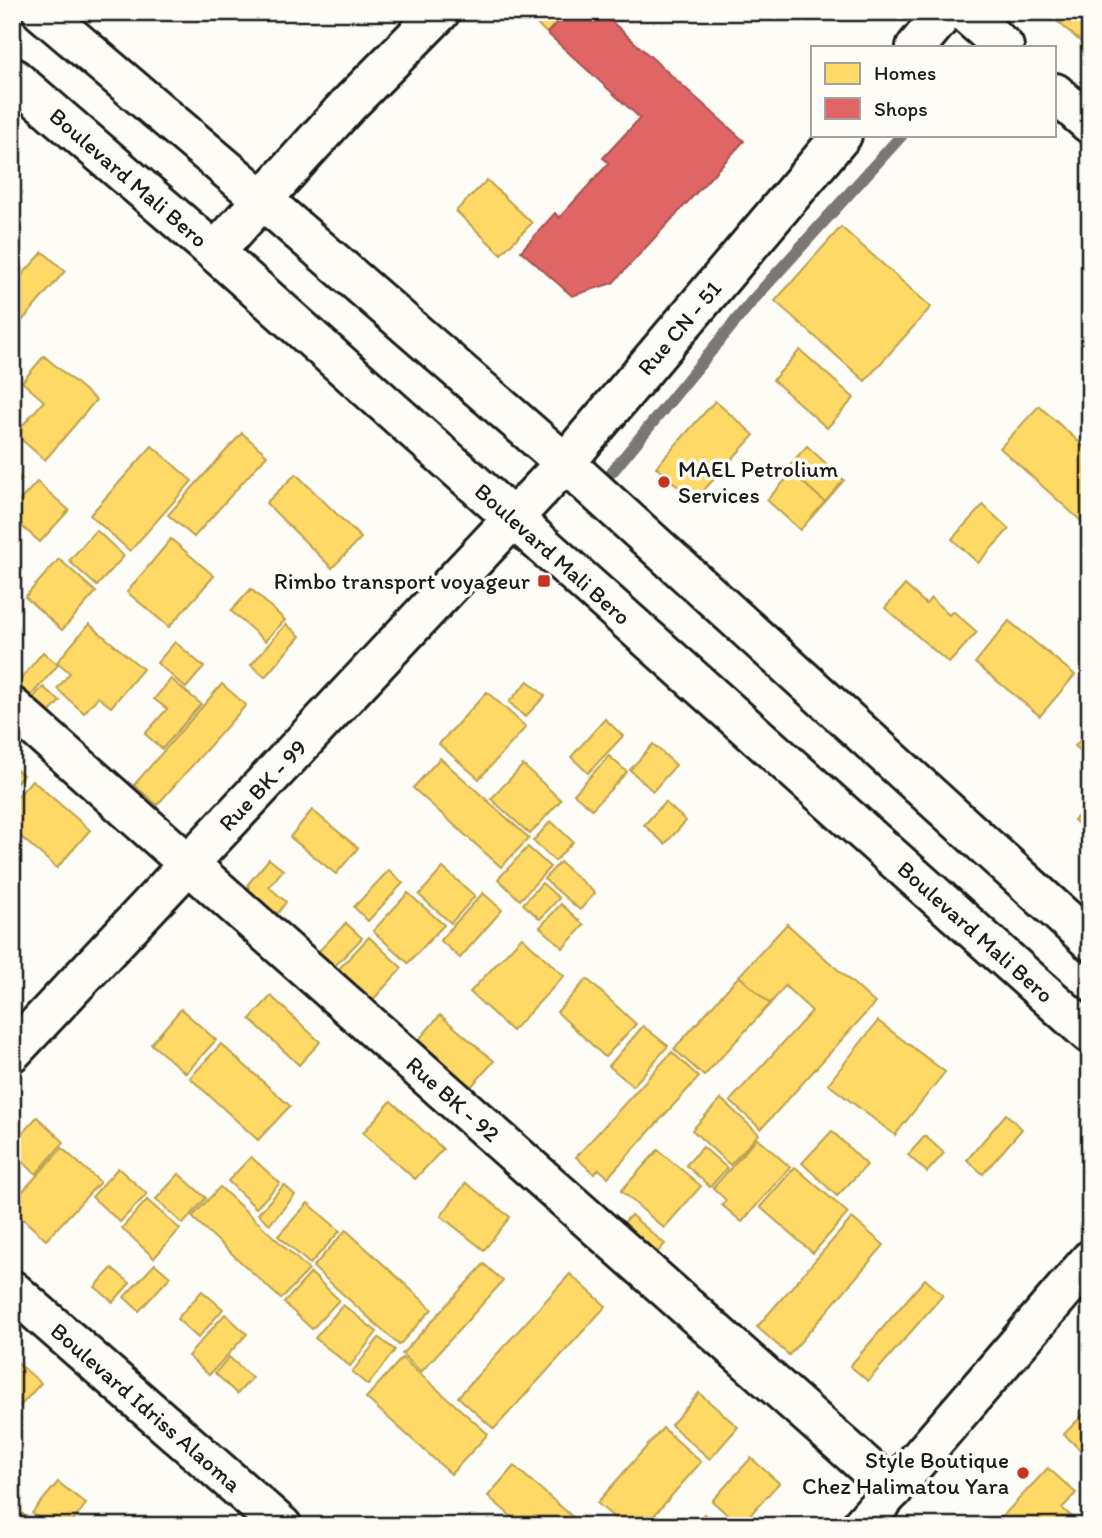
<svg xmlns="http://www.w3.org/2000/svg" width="1102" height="1538" font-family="Itim,sans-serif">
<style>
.homes{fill:#ffd966;stroke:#bba050;stroke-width:2}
.shops{fill:#e06666;stroke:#a55050;stroke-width:2}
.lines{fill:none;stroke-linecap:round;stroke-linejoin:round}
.stream{stroke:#797876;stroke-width:12}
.minor-casing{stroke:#1c1c1c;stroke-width:44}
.major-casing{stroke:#1c1c1c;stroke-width:44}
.minor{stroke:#fdfcf7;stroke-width:38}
.major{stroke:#fdfcf7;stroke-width:38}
.poi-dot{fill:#c8321e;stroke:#fdfcf7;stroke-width:2.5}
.labels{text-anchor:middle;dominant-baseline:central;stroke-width:7;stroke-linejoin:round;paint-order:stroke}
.street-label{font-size:23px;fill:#1c1c1c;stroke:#fdfcf7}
.poi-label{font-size:23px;fill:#1c1c1c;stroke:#fdfcf7;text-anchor:end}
</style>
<rect width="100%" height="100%" fill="#fdfcf7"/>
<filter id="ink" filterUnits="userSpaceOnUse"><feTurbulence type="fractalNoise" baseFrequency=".0143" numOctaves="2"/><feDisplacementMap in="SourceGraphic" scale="14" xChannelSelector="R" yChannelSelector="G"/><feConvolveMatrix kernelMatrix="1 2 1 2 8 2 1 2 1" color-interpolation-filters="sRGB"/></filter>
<g filter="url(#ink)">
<g class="homes">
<path d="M523 12H567L547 33Z"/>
<path d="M1047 12H1090V50Z"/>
<path d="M487 180 532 223 501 254 456 211Z"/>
<path d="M841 227 931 307 865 381 775 301Z"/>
<path d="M43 252 65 271 21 322 12 314V286Z"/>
<path d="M800 350 854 398 827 428 773 380Z"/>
<path d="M44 356 96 400 45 460 15 434 44 401 22 382Z"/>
<path d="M715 401 754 435 694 501 656 467Z"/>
<path d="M1039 406 1090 452V529L1000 448Z"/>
<path d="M242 433 267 455 194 537 168 515Z"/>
<path d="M152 446 192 481 130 551 90 515Z"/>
<path d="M807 446 844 480 825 502 787 468Z"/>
<path d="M12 471 22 479 12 489Z"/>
<path d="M792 473 825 502 800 530 767 500Z"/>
<path d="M296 474 361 538 332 568 266 503Z"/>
<path d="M37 482 69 510 40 542 12 518V509Z"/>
<path d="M983 505 1009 529 978 563 952 539Z"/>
<path d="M96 530 124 556 97 586 69 561Z"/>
<path d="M171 539 214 576 169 627 127 592Z"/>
<path d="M59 559 96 592 62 630 25 597Z"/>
<path d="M905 585 926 604 931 598 949 615 953 611 977 632 949 663 885 608Z"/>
<path d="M251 589 285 620 265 641 231 611Z"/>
<path d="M1009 621 1075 675 1040 716 975 663Z"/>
<path d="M89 624 143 669 111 707 98 697 84 713 57 689 70 673 57 662Z"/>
<path d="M286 624 300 636 265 677 251 665Z"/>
<path d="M175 642 204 667 186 688 157 663Z"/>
<path d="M43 652 58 665 29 698 15 686Z"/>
<path d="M171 679 201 704 162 749 145 734 167 709 154 699Z"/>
<path d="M528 681 545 696 525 717 509 702Z"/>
<path d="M222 684 246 705 157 805 134 785Z"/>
<path d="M43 687 60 701 48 714 31 700Z"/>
<path d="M487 692 526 727 479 779 439 744Z"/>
<path d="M605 719 623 736 588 773 571 757Z"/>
<path d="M1090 728V758L1075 746Z"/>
<path d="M653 744 676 765 653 791 630 770Z"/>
<path d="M609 756 627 772 592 809 574 794Z"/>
<path d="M440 758 529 838 501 867 413 788Z"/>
<path d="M523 765 561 800 530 834 491 799Z"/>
<path d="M12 766 23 775 12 788Z"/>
<path d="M32 780 90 830 57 868 12 829V803Z"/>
<path d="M665 802 686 821 665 844 644 825Z"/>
<path d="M1090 804V835L1074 820Z"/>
<path d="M312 810 358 848 336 874 290 837Z"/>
<path d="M551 821 573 842 555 861 533 841Z"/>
<path d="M528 847 550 867 520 900 498 879Z"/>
<path d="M269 859 283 870 269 887 286 902 276 916 250 894 248 884Z"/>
<path d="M560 862 595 893 580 910 544 879Z"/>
<path d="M443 868 475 896 451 923 419 895Z"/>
<path d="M389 870 403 883 368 921 354 907Z"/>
<path d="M542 883 559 898 540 919 523 904Z"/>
<path d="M408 893 444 925 408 963 373 931Z"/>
<path d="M483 893 502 910 460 958 440 940Z"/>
<path d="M561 904 584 925 563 948 540 927Z"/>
<path d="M346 923 362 938 333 968 317 953Z"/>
<path d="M787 924 875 1003 761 1129 730 1101 812 1011 785 986 770 1004 739 976Z"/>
<path d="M369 937 402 968 369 1004 335 973Z"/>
<path d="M522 937 564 976 512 1031 470 992Z"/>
<path d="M739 976 770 1004 704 1076 674 1049Z"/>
<path d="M587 979 636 1024 605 1057 557 1012Z"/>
<path d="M271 996 320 1042 299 1065 250 1019Z"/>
<path d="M181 1009 216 1040 186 1073 151 1044Z"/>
<path d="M440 1015 494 1061 469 1089 416 1043Z"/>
<path d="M878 1021 945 1072 895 1135 828 1084Z"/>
<path d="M643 1026 668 1046 633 1086 609 1066Z"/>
<path d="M221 1044 290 1106 258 1140 190 1078Z"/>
<path d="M672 1052 699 1077 608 1177 599 1169 594 1174 576 1157Z"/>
<path d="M721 1099 759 1134 730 1165 692 1130Z"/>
<path d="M391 1101 443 1149 415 1179 363 1133Z"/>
<path d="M1006 1114 1022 1129 983 1174 967 1160Z"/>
<path d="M37 1117 64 1142 36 1174 12 1152V1144Z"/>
<path d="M832 1131 867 1165 837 1196 802 1163Z"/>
<path d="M925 1136 944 1153 927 1172 908 1155Z"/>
<path d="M757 1138 790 1167 742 1222 722 1205 726 1200 713 1188Z"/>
<path d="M703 1147 727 1168 710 1187 686 1165Z"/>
<path d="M62 1148 100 1182 46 1240 12 1209V1203Z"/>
<path d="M658 1150 701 1186 664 1228 621 1191Z"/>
<path d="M251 1157 280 1183 256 1208 228 1181Z"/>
<path d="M795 1167 848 1213 813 1253 760 1207Z"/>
<path d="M118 1168 147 1194 120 1222 92 1197Z"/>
<path d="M179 1174 206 1198 183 1224 156 1199Z"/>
<path d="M466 1183 510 1217 484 1250 441 1216Z"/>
<path d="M284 1185 295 1195 270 1224 258 1214Z"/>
<path d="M220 1187 309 1270 281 1299 192 1217Z"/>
<path d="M147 1200 180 1229 154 1258 122 1228Z"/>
<path d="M308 1203 340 1231 310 1264 278 1236Z"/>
<path d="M631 1215 665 1244 650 1260 616 1231Z"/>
<path d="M852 1218 884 1245 789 1355 757 1327Z"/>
<path d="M346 1230 432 1309 399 1345 313 1267Z"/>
<path d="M155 1264 170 1277 139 1311 124 1297Z"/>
<path d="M484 1264 503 1281 421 1372 402 1354Z"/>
<path d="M112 1268 130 1283 113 1302 95 1287Z"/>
<path d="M311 1273 339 1300 312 1329 284 1303Z"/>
<path d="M570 1274 606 1306 494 1429 458 1397Z"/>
<path d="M925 1279 943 1295 868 1381 850 1366Z"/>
<path d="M202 1291 223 1309 198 1338 177 1319Z"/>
<path d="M343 1305 377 1332 350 1366 315 1338Z"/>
<path d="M225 1314 247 1334 209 1375 188 1356Z"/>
<path d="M379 1338 395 1350 368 1385 352 1372Z"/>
<path d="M229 1357 252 1378 237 1394 215 1373Z"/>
<path d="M12 1358 41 1383 12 1415Z"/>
<path d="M402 1358 488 1434 451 1474 366 1398Z"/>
<path d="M699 1393 738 1427 710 1459 671 1425Z"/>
<path d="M1090 1408V1458L1089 1459 1064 1434Z"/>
<path d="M663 1428 701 1462 645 1526H624L597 1503Z"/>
<path d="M751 1458 779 1483 740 1526 712 1501Z"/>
<path d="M514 1466 574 1518 566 1526H522L488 1496Z"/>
<path d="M1048 1468 1076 1493 1062 1508 1082 1526H1009L1001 1518Z"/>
<path d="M58 1482 86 1504 69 1526H48L32 1513Z"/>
<path d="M19 1511 38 1526H12V1519Z"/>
<path d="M704 1514 717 1526H693Z"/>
<path d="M582 1517 593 1526H574Z"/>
</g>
<path class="shops" d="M567 12H601L744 141 613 283 572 296 521 251 555 213 559 218 609 163 603 158 640 118 547 33Z"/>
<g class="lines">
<path class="stream" d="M612 472 752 301 902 135"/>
<g class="minor-casing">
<g id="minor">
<path d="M964 12 1004 47"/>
<path d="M916 47 945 12"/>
<path d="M1055 93 1090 124"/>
<path d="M215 252 347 106 440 12"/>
<path id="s1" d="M12 707 893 1490"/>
<path id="s2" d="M12 1052 565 463 842 135"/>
<path id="s3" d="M12 1290 282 1526"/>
<path d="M861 1526 1090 1260"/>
</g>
</g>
<g class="major-casing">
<g id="major">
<path d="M42 12 263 200 565 463 1090 941"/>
<path id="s4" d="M12 77 215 252 1090 1034"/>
</g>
</g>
<use href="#minor" class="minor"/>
<use href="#major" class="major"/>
</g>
</g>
<g class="poi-dot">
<circle cx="664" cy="482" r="7"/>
<rect x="537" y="574" width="14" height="14" rx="3.5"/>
<circle cx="1023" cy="1473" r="7"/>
</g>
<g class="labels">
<g class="street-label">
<text stroke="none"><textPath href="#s4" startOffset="154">Boulevard Mali Bero</textPath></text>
<text stroke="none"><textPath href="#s2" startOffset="985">Rue CN - 51</textPath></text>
<text stroke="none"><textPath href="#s4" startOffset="721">Boulevard Mali Bero</textPath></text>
<text stroke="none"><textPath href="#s2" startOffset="366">Rue BK - 99</textPath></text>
<text stroke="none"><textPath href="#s4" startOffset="1288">Boulevard Mali Bero</textPath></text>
<text stroke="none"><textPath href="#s1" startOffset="590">Rue BK - 92</textPath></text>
<text stroke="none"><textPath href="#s3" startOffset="178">Boulevard Idriss Alaoma</textPath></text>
</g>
<g class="poi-label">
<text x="678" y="469" text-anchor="start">MAEL Petrolium<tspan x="678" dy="26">Services</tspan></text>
<text x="530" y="581">Rimbo transport voyageur</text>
<text x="1009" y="1460">Style Boutique<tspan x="1009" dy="26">Chez Halimatou Yara</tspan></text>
</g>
</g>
<rect width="1102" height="1538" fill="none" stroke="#fdfcf7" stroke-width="42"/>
<rect x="21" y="21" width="1060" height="1496" fill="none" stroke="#1c1c1c" stroke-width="2.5" filter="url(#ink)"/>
<rect x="811" y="46" width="245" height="91" fill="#fdfcf7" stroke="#a3a29f" stroke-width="2"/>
<rect x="825" y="63" width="35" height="21" fill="#ffd966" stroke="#a3a29f" stroke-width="2"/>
<text x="874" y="80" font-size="21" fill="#1c1c1c">Homes</text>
<rect x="825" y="98" width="35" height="21" fill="#e06666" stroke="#a3a29f" stroke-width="2"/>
<text x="874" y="116" font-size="21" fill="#1c1c1c">Shops</text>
</svg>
